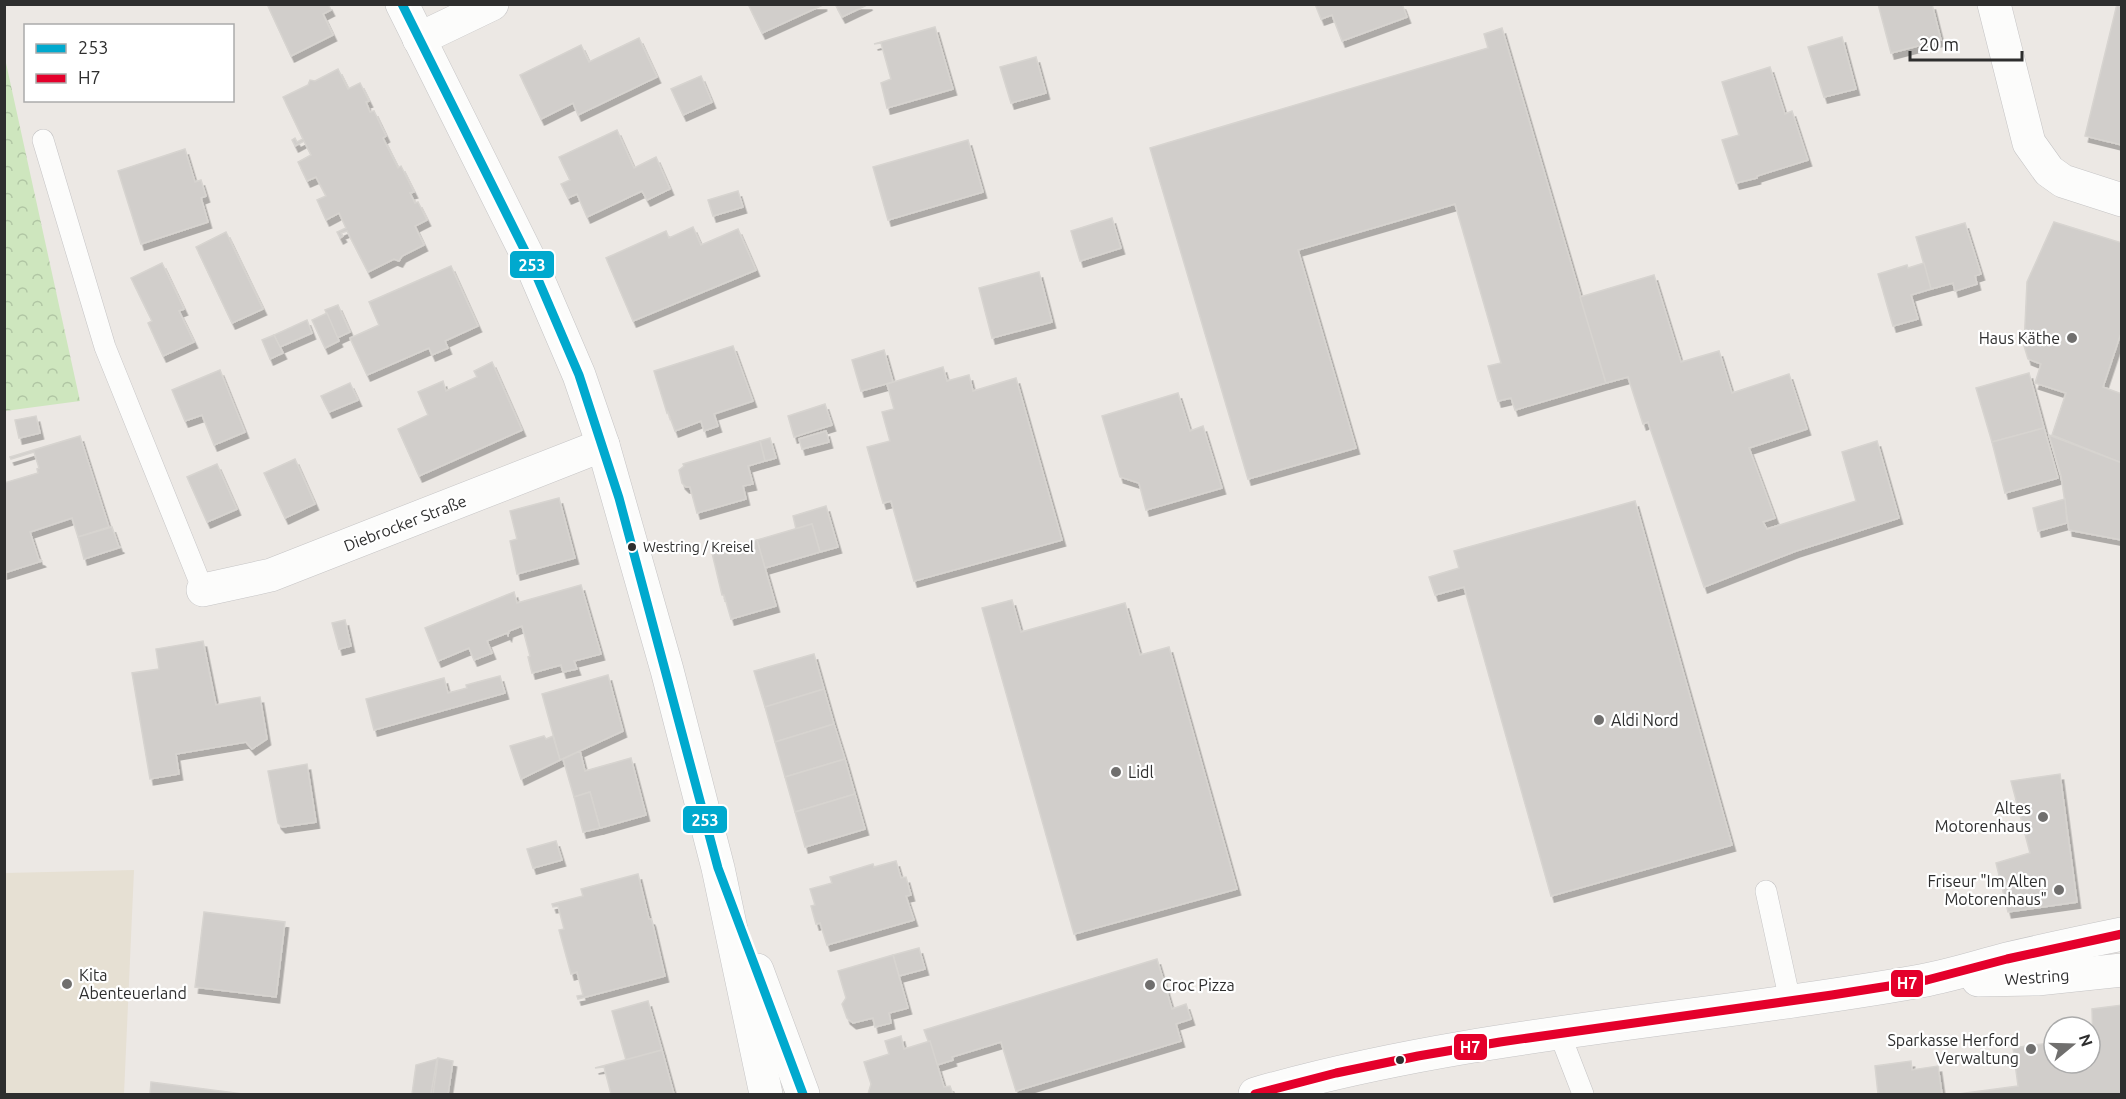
<svg xmlns="http://www.w3.org/2000/svg" width="2126" height="1099" font-family="Ubuntu,sans-serif">
<style>
.education{fill:#e6e0d3}
.forest{fill:url(#forest-crowns)}
.building{fill:#d1cecb;stroke:#d7d4d0;stroke-width:1.5;filter:url(#shadow)}
.lines{fill:none;stroke-linecap:round;stroke-linejoin:round}
.lane-casing{stroke:#c5c4c5;stroke-width:22}
.street-casing{stroke:#c5c4c5;stroke-width:34}
.secondary-casing{stroke:#c5c4c5;stroke-width:34}
.lane{stroke:#fcfcfb;stroke-width:21}
.street{stroke:#fcfcfb;stroke-width:33}
.secondary{stroke:#fcfcfb;stroke-width:33}
.bus-1-casing{stroke:#fff;stroke-width:14}
.bus-2-casing{stroke:#fff;stroke-width:14}
.bus-1{stroke:#00a9ce;stroke-width:9}
.bus-2{stroke:#e4002b;stroke-width:9}
.poi-dot{fill:#706f6e;stroke:#fff;stroke-width:2}
.bus-dot{fill:#2e2e2e;stroke:#fff;stroke-width:2}
.labels{text-anchor:middle;dominant-baseline:central;stroke-width:4.5;stroke-linejoin:round;paint-order:stroke}
.bus-label{font-size:14px;fill:#2e2e2e;stroke:#fff;text-anchor:start}
.poi-label{font-size:16px;fill:#2e2e2e;stroke:#fff;text-anchor:end}
.street-label{font-size:16px;fill:#2e2e2e;stroke:#fff}
.line-badge{stroke:#fff;stroke-width:2}
.badge-label{font-size:16px;text-anchor:middle;font-weight:bold;fill:#fff}
</style>
<defs>
<pattern id="forest-crowns" width="20" height="18" patternUnits="userSpaceOnUse" patternTransform="scale(1.5)"><rect width="20" height="18" fill="#cee6be"/><path d="M2 6a3 3 0 1 1 6 0M12 15a3 3 0 1 1 6 0" fill="none" stroke="#b1c6a4"/></pattern>
<filter id="shadow"><feDropShadow dx="3.5" dy="6" stdDeviation="0" flood-color="#0004"/></filter>
</defs>
<rect width="100%" height="100%" fill="#ece8e4"/>
<path class="education" d="M134 870 124 1094H5V873Z"/>
<path class="forest" d="M4 54 80 401 5 411H4Z"/>
<g class="building">
<path d="M267 4H328L331 10 323 14 333 35 291 56Z"/>
<path d="M748 4H823V5L762 33Z"/>
<path d="M835 4H869L842 17Z"/>
<path d="M1315 4H1402L1407 17 1342 41 1332 15 1321 19Z"/>
<path d="M1878 4H1932L1941 40 1891 53Z"/>
<path d="M2117 4H2122V145L2085 136Z"/>
<path d="M935 27 953 89 887 108 881 83 891 79 881 43 874 44Z"/>
<path d="M1502 28 1606 383 1515 410 1511 398 1498 401 1488 366 1501 363 1455 204 1298 250 1356 448 1248 479 1150 148 1488 48 1484 34Z"/>
<path d="M1842 37 1856 89 1824 97 1808 47Z"/>
<path d="M639 38 657 77 578 115 573 103 541 119 520 75 581 45 589 62Z"/>
<path d="M1036 57 1046 93 1011 103 1000 67Z"/>
<path d="M1770 67 1785 114 1792 111 1808 160 1757 176V178L1736 183 1722 140 1739 135 1722 82Z"/>
<path d="M338 69 348 89 360 83 369 101 366 102 370 112 374 111 386 136 383 138 398 168 401 166 414 192 410 193 415 203 418 202 427 220 415 226 424 245 402 256 399 261 394 259 368 272 347 231 341 233 343 236 340 238 337 232 346 228 339 213 326 220 317 200 326 196 316 177 307 181 298 162 311 155 304 141 295 146 292 140 295 138 297 142 303 139 283 97 308 85 310 80 315 81Z"/>
<path d="M701 76 712 102 683 115 671 89Z"/>
<path d="M617 130 634 168 656 157 670 189 647 200 642 191 587 217 577 194 568 198 561 184 570 180 559 157Z"/>
<path d="M968 140 983 192 888 220 873 167Z"/>
<path d="M185 149 195 182 201 180 206 196 201 198 208 222 141 244 118 171Z"/>
<path d="M738 191 743 207 713 216 708 200Z"/>
<path d="M1112 218 1121 248 1080 261 1071 231Z"/>
<path d="M2054 222 2122 243V330L2103 387 2122 394V463L2052 435 2066 393 2035 383 2041 364 2028 359 2024 346 2027 282Z"/>
<path d="M1965 223 1981 274 1975 276 1977 284 1955 291 1953 283 1931 289 1916 237Z"/>
<path d="M693 227 701 245 738 229 756 270 633 321 606 258 666 231 669 238Z"/>
<path d="M226 232 263 309 232 323 196 247Z"/>
<path d="M162 263 184 309 179 311 194 342 163 356 148 323 152 321 131 278Z"/>
<path d="M1924 263 1931 289 1911 295 1918 319 1893 326 1878 274 1907 265 1908 268Z"/>
<path d="M451 266 478 326 445 341 448 348 432 355 429 348 367 375 350 338 379 325 369 302Z"/>
<path d="M1039 272 1052 322 992 338 979 288Z"/>
<path d="M1654 275 1681 362 1719 351 1732 393 1789 374 1807 429 1749 448 1775 518 1763 522 1767 529 1856 501 1842 452 1877 441 1899 518 1796 551 1704 587 1648 422 1643 424 1628 377 1606 383 1580 297Z"/>
<path d="M338 305 350 332 337 338 325 310Z"/>
<path d="M327 313 339 341 325 348 312 320Z"/>
<path d="M307 320 312 333 280 347 274 335Z"/>
<path d="M274 335 283 353 270 359 262 340Z"/>
<path d="M733 346 753 401 714 414 718 426 704 431 701 421 675 431 668 412 667 413 654 371Z"/>
<path d="M884 350 893 382 861 391 852 360Z"/>
<path d="M492 362 522 430 419 476 398 429 428 415 418 392 443 381 446 391 477 377 474 371Z"/>
<path d="M943 367 947 381 969 375 973 391 1016 378 1062 540 914 581 891 501 883 503 867 447 890 441 882 412 894 409 887 384Z"/>
<path d="M220 370 245 432 214 445 202 415 185 421 172 390Z"/>
<path d="M2029 373 2044 428 1992 442 1976 388Z"/>
<path d="M350 383 358 400 329 412 321 396Z"/>
<path d="M1178 393 1190 431 1203 426 1222 488 1146 510 1139 483 1120 477 1102 416Z"/>
<path d="M825 404 832 425 794 437 788 416Z"/>
<path d="M36 416 40 433 19 438 15 420Z"/>
<path d="M2044 428 2058 478 2005 493 1992 442Z"/>
<path d="M826 431 829 442 802 449 799 439Z"/>
<path d="M2049 435 2122 463V540L2069 530 2061 476Z"/>
<path d="M80 436 109 527 78 537 72 518 30 532 39 560H41L42 561 4 573V483L38 473 37 469 39 468 34 452 11 459 10 457Z"/>
<path d="M770 438 776 458 765 461 760 441Z"/>
<path d="M760 441 765 461 748 466 753 484 743 486 746 499 697 513 690 487H686L682 483 679 470 684 466 683 464Z"/>
<path d="M295 459 315 504 285 518 264 473Z"/>
<path d="M217 464 237 509 207 522 187 477Z"/>
<path d="M559 498 575 558 517 574 510 541 517 539 510 511Z"/>
<path d="M2065 499 2067 523 2038 531 2033 508Z"/>
<path d="M1635 501 1732 845 1551 896 1464 587 1435 595 1429 577 1459 568 1454 551Z"/>
<path d="M826 506 838 547 820 552 812 524 796 529 793 516Z"/>
<path d="M812 524 820 552 765 568 757 540Z"/>
<path d="M112 527 119 547H121L84 559 78 537Z"/>
<path d="M757 540 776 606 731 619 724 595H722L712 553Z"/>
<path d="M581 585 601 654 574 661 577 669 563 672 561 665 532 673 528 657 530 656 522 626 509 631 508 635 507 633 487 641 492 653 474 660 469 648 438 661 425 628 514 592 517 603Z"/>
<path d="M1012 600 1021 632 1125 603 1140 655 1169 647 1237 889 1074 934 982 608Z"/>
<path d="M345 620 351 646 339 649 332 623Z"/>
<path d="M203 641 216 705 260 697 267 739 252 749 246 742 176 754 179 774 150 779 132 673 159 669 156 649Z"/>
<path d="M814 654 824 689 765 707 754 671Z"/>
<path d="M608 675 623 731 560 760 542 694Z"/>
<path d="M500 676 505 693 374 730 366 699 444 678 448 693 467 688 466 685Z"/>
<path d="M824 689 834 724 775 742 765 707Z"/>
<path d="M834 724 845 759 785 777 775 742Z"/>
<path d="M544 736 546 739 553 736 560 760 521 779 510 746Z"/>
<path d="M580 751 585 771 631 758 646 815 600 828 590 792 574 797 563 759Z"/>
<path d="M845 759 855 794 795 812 785 777Z"/>
<path d="M307 764 316 822 282 827 278 823 268 771Z"/>
<path d="M2060 774 2077 902 2008 912 1996 863 2030 853 2011 781Z"/>
<path d="M590 792 600 828 583 832 574 797Z"/>
<path d="M855 794 865 829 805 847 795 812Z"/>
<path d="M556 841 562 860 533 868 527 849Z"/>
<path d="M896 861 901 878 906 877 911 895 906 896 914 920 827 945 820 923 816 924 811 906 815 905 810 889 832 883 830 877 873 864 874 867Z"/>
<path d="M638 874 649 919H651L652 921 665 976 578 999 577 996 583 995 577 972 571 974 559 930 564 929 558 906 553 907 552 904 583 896 581 889Z"/>
<path d="M204 912 285 922 276 997 195 987Z"/>
<path d="M919 948 925 969 899 976 893 955Z"/>
<path d="M893 955 908 1008 889 1013 891 1023 875 1027 873 1018 853 1023 847 1018 842 1004 846 998 838 971Z"/>
<path d="M1157 959 1172 1009 1186 1004 1191 1019 1176 1024 1181 1041 1016 1091 1001 1042 952 1057 953 1060 937 1065 924 1030Z"/>
<path d="M648 1001 662 1050 626 1060 612 1011Z"/>
<path d="M2122 1005V1094H1958L2018 1086 2013 1048 2049 1043 2050 1051 2054 1050V1063H2090V1045L2093 1044 2092 1009Z"/>
<path d="M901 1036 904 1049 930 1041 944 1087 950 1086 953 1094H868L871 1084 864 1062 889 1054 885 1041Z"/>
<path d="M662 1050 674 1094H608H611L604 1067 595 1068Z"/>
<path d="M438 1058 453 1061 448 1094H433Z"/>
<path d="M437 1059 431 1094H412L416 1065Z"/>
<path d="M1911 1061 1912 1070 1938 1066 1942 1094H1878L1875 1066Z"/>
<path d="M151 1082 243 1094H150Z"/>
</g>
<g class="lines">
<g class="lane-casing">
<g id="lane">
<path d="M43 140 105 347 203 590"/>
<path d="M1766 891 1790 1001"/>
<path d="M1559 1032 1583 1094"/>
</g>
</g>
<g class="street-casing">
<g id="street">
<path d="M1994 4 2029 143 2049 171 2063 181 2122 200"/>
<path d="M419 39 492 4"/>
<path d="M203 590 271 575 603 445"/>
</g>
</g>
<g class="secondary-casing">
<g id="secondary">
<path d="M402 4 531 263 579 375 603 445 667 670 718 868 766 1094"/>
<path d="M757 970 803 1094"/>
<path d="M1978 980 2037 979 2122 970"/>
<path d="M1255 1094C1470 1032 1695 1021 1915 982 1946 977 1976 967 2007 959 2045 950 2083 942 2122 934"/>
</g>
</g>
<use href="#lane" class="lane"/>
<use href="#street" class="street"/>
<use href="#secondary" class="secondary"/>
<g class="bus-1-casing">
<path id="bus-1" d="M402 4 531 263 579 375 619 498 718 868 803 1094"/>
</g>
<g class="bus-2-casing">
<path id="bus-2" d="M1255 1094 1336 1073 1418 1056 1500 1042 1832 995 1927 980 2007 959 2122 934"/>
</g>
<use href="#bus-1" class="bus-1"/>
<use href="#bus-2" class="bus-2"/>
</g>
<g class="poi-dot">
<circle cx="2072" cy="338" r="6"/>
<circle cx="1599" cy="720" r="6"/>
<circle cx="1116" cy="772" r="6"/>
<circle cx="2043" cy="817" r="6"/>
<circle cx="2059" cy="890" r="6"/>
<circle cx="67" cy="984" r="6"/>
<circle cx="1150" cy="985" r="6"/>
<circle cx="2031" cy="1049" r="6"/>
</g>
<g class="bus-dot">
<circle cx="632" cy="547" r="5"/>
<circle cx="1400" cy="1060" r="5"/>
</g>
<g class="labels">
<g class="bus-label">
<text x="643" y="547">Westring / Kreisel</text>
</g>
<g class="poi-label">
<text x="2060" y="338">Haus Käthe</text>
<text x="1611" y="720" text-anchor="start">Aldi Nord</text>
<text x="1128" y="772" text-anchor="start">Lidl</text>
<text x="2031" y="808">Altes<tspan x="2031" dy="18">Motorenhaus</tspan></text>
<text x="2047" y="881">Friseur "Im Alten<tspan x="2047" dy="18">Motorenhaus"</tspan></text>
<text x="79" y="975" text-anchor="start">Kita<tspan x="79" dy="18">Abenteuerland</tspan></text>
<text x="1162" y="985" text-anchor="start">Croc Pizza</text>
<text x="2019" y="1040">Sparkasse Herford<tspan x="2019" dy="18">Verwaltung</tspan></text>
</g>
<g class="street-label">
<text transform="translate(405 523) rotate(-21)">Diebrocker Straße</text>
<text transform="translate(2037 977) rotate(-4)">Westring</text>
</g>
</g>
<g class="line-badge">
<rect x="509" y="250" width="46" height="29" rx="6" fill="#00a9ce"/>
<rect x="682" y="805" width="46" height="29" rx="6" fill="#00a9ce"/>
<rect x="1890" y="969" width="34" height="29" rx="6" fill="#e4002b"/>
<rect x="1453" y="1033" width="35" height="28" rx="6" fill="#e4002b"/>
</g>
<g class="badge-label">
<text x="532" y="271">253</text>
<text x="705" y="826">253</text>
<text x="1907" y="989">H7</text>
<text x="1470" y="1053">H7</text>
</g>
<rect width="2126" height="1099" fill="none" stroke="#2e2e2e" stroke-width="12"/>
<rect x="24" y="24" width="210" height="78" fill="#ffffff" stroke="#ababab" stroke-width="1.5"/>
<rect x="36" y="44" width="30" height="9" fill="#00a9ce" stroke="#ababab" stroke-width="1.5"/>
<text x="78" y="54" font-size="18" fill="#2e2e2e">253</text>
<rect x="36" y="74" width="30" height="9" fill="#e4002b" stroke="#ababab" stroke-width="1.5"/>
<text x="78" y="84" font-size="18" fill="#2e2e2e">H7</text>
<g transform="translate(2072 1045) rotate(71)"><circle r="28" fill="#ffffff" stroke="#ababab" stroke-width="1.5"/>
<path d="M0-4.5L10 22L0 15L-10 22Z" fill="#706f6e"/>
<text y="-9" font-size="16" font-weight="bold" text-anchor="middle" fill="#2e2e2e">N</text>
</g>
<path d="M1910 51v9h112v-9" fill="none" stroke="#2e2e2e" stroke-width="3"/>
<text x="1919" y="51" font-size="18" fill="#2e2e2e" stroke="#ffffff" stroke-width="4.5" paint-order="stroke">20 m</text>
</svg>
